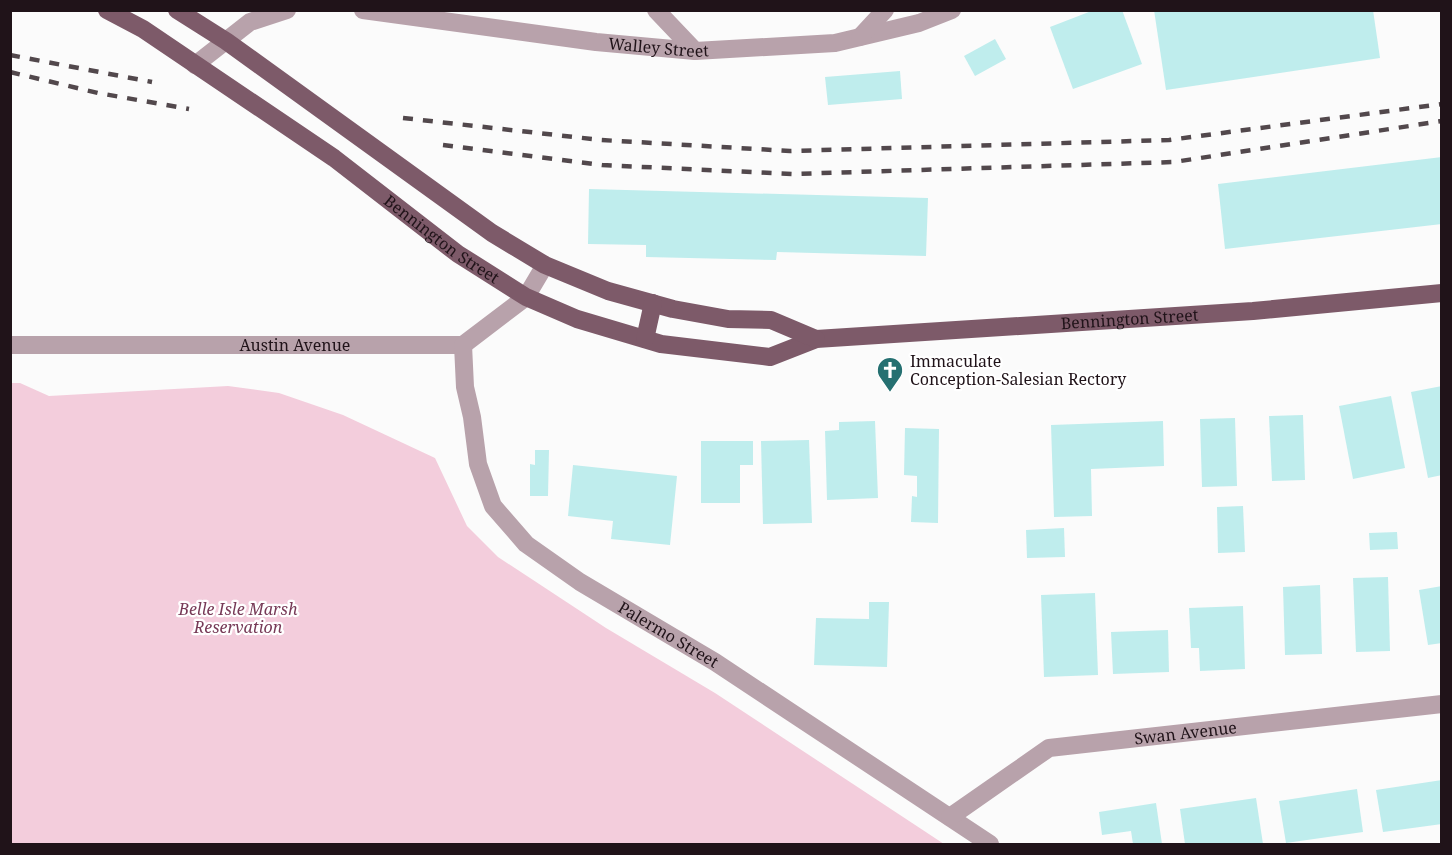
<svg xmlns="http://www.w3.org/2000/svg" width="1452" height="855" font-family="'Noto Serif',serif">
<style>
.green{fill:#f3cddc}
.building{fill:#bfeded}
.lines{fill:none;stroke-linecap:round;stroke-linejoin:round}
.minor{stroke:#b8a2ab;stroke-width:18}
.major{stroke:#7d5a69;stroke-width:18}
.rail{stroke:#52484c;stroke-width:4.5;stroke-dasharray:10 10;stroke-linecap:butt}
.labels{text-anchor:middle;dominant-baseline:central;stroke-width:4.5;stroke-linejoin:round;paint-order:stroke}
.street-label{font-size:16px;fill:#201319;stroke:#fff}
.poi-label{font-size:16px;fill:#201319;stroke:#fff;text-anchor:start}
.park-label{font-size:16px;font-style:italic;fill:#773a57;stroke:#fff}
</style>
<rect width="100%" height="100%" fill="#fbfbfb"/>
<path class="green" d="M11 383H20L49 396 228 386 279 393 343 415 435 458 467 526 498 557 606 628 715 693 944 844H11Z"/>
<g class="building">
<path d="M1094 10H1122L1142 64 1073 89 1050 27Z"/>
<path d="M1154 10H1373L1380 58 1166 90Z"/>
<path d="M995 39 1006 59 975 76 964 56Z"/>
<path d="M900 71 902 99 828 105 825 77Z"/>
<path d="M1442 157V224L1225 249 1218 184Z"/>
<path d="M589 189 928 198 926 256 777 252 776 260 646 257V245L588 244Z"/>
<path d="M1442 386V475L1428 478 1411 392Z"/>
<path d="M1391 396 1405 468 1353 479 1339 406Z"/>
<path d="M1303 415 1305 480 1272 481 1269 416Z"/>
<path d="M1235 418 1237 486 1202 487 1200 419Z"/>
<path d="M875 421 878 498 827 500 825 431 839 430V422Z"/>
<path d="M1163 421 1164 466 1091 469 1092 516 1054 517 1051 425Z"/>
<path d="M905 428 939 429 938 523 911 522 912 496 917 497V476L904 475Z"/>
<path d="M809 440 812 523 763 524 761 441Z"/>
<path d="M701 441H753V465H740V503H701Z"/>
<path d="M535 450H549L548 496H530V464L535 465Z"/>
<path d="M573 465 677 476 670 545 611 539 613 521 568 516Z"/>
<path d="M1243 506 1245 552 1218 553 1217 507Z"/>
<path d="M1064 528 1065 557 1027 558 1026 530Z"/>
<path d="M1397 532 1398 549 1370 550 1369 533Z"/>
<path d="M1388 577 1390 651 1356 652 1353 578Z"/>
<path d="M1320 585 1322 654 1285 655 1283 587Z"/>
<path d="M1442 586V643L1428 645 1419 590Z"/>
<path d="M1095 593 1098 675 1044 677 1041 595Z"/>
<path d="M869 602H889L887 667 814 665 816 618 869 619Z"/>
<path d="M1243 606 1245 669 1200 671 1199 648H1191L1189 608Z"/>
<path d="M1168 630 1169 672 1113 674 1111 632Z"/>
<path d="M1442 780V824L1383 832 1376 790Z"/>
<path d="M1357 789 1363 832 1286 843 1279 801Z"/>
<path d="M1256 798 1263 844H1185L1180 809Z"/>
<path d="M1156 803 1162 844H1133L1131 831 1102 835 1099 812Z"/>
</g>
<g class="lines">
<g class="minor">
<path id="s1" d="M363 10 596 42 695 51 835 43 919 23 952 10"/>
<path d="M656 10 695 51"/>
<path d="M860 37 885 10"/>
<path d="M195 65 250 22 287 10"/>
<path id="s2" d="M10 345H463L526 297 545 265"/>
<path id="s3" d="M463 345 465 387 472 417 478 464 493 506 526 544 580 582 715 662 990 844"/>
<path id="s4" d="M950 817 1049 748 1442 704"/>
</g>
<g class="major">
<path id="s5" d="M107 10 143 29 334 158 458 254 526 297 577 319 661 344 770 357 816 339 1253 311 1442 293"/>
<path d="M177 10 226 41 492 233 545 265 608 291 673 309 728 319 771 320 816 339"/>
<path d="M645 339 653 303"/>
</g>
<g class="rail">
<path d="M10 55 152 82"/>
<path d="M10 72 98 93 189 109"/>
<path d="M403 118 601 140 790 151 1169 140 1442 104"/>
<path d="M443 145 602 165 792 174 1174 162 1442 121"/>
</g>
</g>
<defs>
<g id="church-pin" transform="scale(1.35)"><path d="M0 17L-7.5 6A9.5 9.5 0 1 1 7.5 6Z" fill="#257071" stroke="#fff"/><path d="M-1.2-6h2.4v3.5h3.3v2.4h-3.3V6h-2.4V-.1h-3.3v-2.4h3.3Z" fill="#fff"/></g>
</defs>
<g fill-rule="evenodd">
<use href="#church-pin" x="890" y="370"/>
</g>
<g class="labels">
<g class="street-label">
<text stroke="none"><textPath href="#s1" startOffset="298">Walley Street</textPath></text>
<text stroke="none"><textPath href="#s5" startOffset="406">Bennington Street</textPath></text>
<text stroke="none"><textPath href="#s5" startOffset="1125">Bennington Street</textPath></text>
<text stroke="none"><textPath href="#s2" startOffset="285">Austin Avenue</textPath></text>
<text stroke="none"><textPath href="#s3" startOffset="384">Palermo Street</textPath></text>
<text stroke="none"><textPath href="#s4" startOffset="258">Swan Avenue</textPath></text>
</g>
<g class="poi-label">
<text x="910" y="361">Immaculate<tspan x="910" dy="18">Conception-Salesian Rectory</tspan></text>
</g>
<g class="park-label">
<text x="238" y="609">Belle Isle Marsh<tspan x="238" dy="18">Reservation</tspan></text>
</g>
</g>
<rect width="1452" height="855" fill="none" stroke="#201319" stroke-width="24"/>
</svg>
